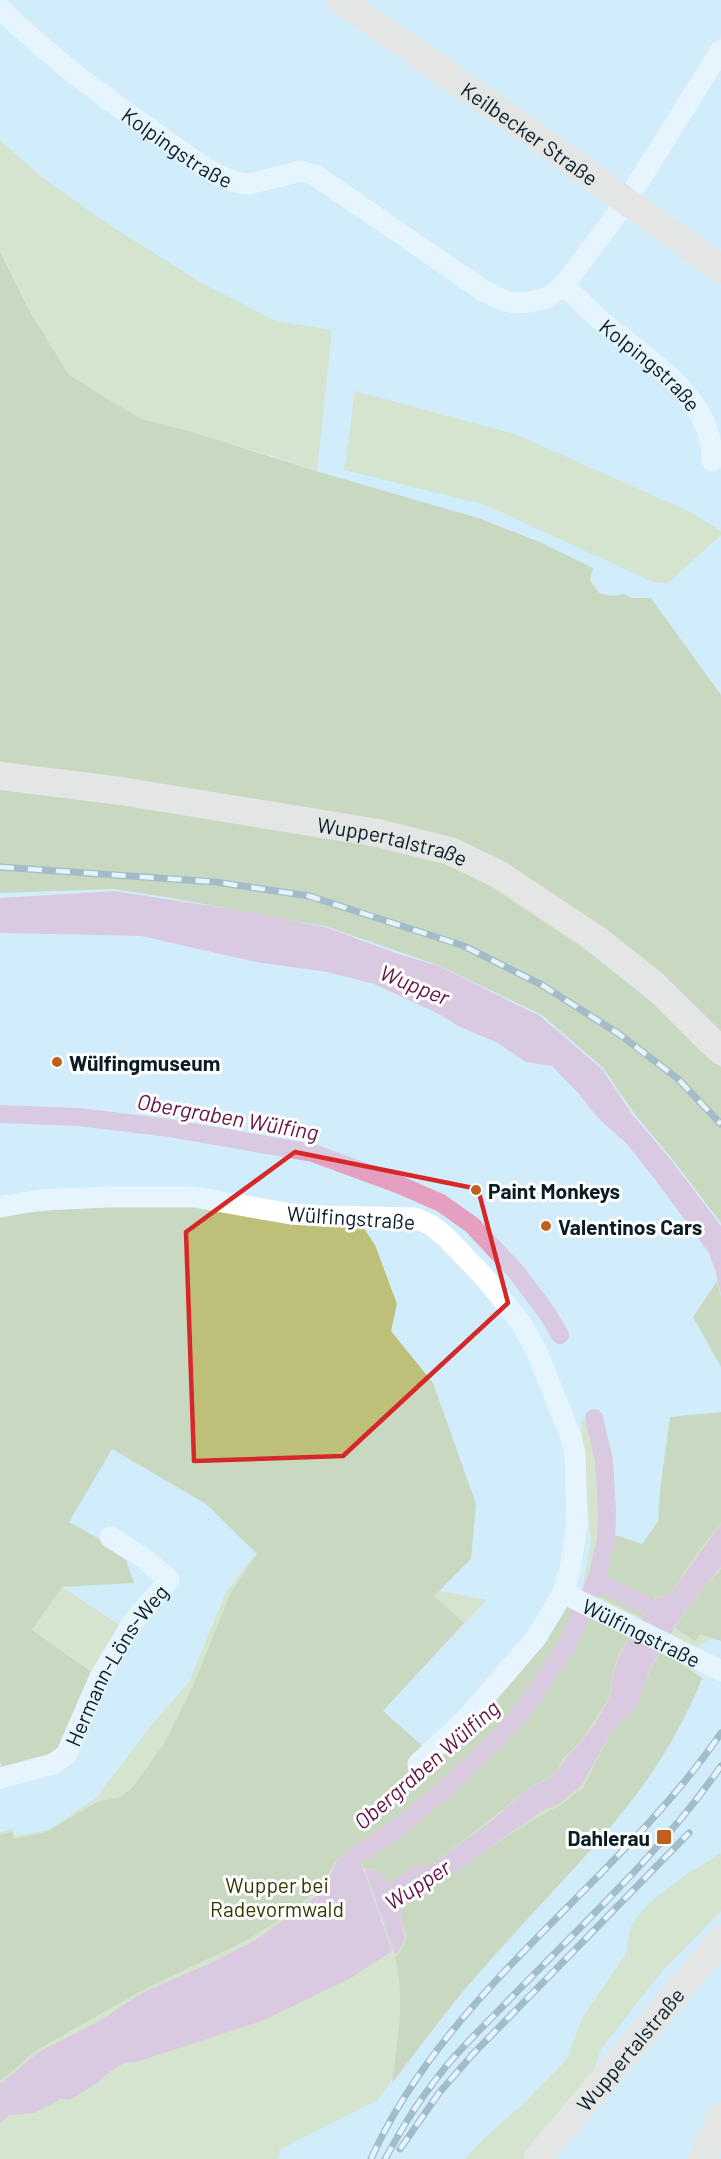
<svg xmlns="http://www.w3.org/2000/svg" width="721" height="2159" font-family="Barlow,sans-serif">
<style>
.green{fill:#d7d99a}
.forest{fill:#bebf79}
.water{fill:#e5a0c0}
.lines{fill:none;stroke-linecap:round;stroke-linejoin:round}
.canal{stroke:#e5a0c0;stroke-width:18}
.minor{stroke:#fff;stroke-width:21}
.secondary{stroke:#fbddcb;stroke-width:28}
.rail-casing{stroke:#6b828d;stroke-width:7}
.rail{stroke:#fff;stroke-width:4.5;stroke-dasharray:14;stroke-linecap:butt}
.marked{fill:none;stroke:#d62828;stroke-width:4.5;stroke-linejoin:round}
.poi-dot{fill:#c05f1e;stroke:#fff;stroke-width:2}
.labels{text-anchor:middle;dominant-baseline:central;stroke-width:6;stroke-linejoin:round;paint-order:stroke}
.street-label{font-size:21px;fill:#0a1d25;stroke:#fff}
.poi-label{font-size:21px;font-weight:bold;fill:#0a1d25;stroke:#fff;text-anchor:start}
.park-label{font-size:21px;fill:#373700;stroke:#fff}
.water-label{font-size:22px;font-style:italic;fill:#641543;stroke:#fff}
</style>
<rect width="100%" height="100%" fill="#d1edfb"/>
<g class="green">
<path d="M0 140 39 175 111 226 200 282 276 321 332 330 317 471 275 457 141 419 69 375 28 307 0 250Z"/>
<path d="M355 391 515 434 688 511 721 531V535L668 583 653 582 486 505 344 470Z"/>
<path d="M602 1413 608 1455 614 1549 608 1578 721 1499V1635L698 1646 692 1663 698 1682 581 1860 448 2008 406 2059 378 2100 287 2146 279 2150 280 2155 277 2159H0V1832L12 1829 15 1836 48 1830 95 1799 150 1727 189 1682 226 1592 254 1556 487 1600 381 1710 439 1765 579 1609 591 1542 581 1421Z"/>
<path d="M62 1587 127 1630 99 1676 32 1630Z"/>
<path d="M721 1853V1911L659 1975 601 2049 592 2077 523 2159H464L485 2137 520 2107 567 2059 582 2018 626 1954 631 1925 648 1904 685 1875Z"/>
</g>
<g class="forest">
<path d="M0 251 28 308 69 375 141 419 192 432 316 471 481 519 542 543 593 568 590 580 599 593 612 596 624 594 632 598H651L721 695V1037L492 863 0 767Z"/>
<path d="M0 784 325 833 475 871 562 931 608 967 696 1038 721 1067V1223L673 1160 634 1113 603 1068 542 1015 440 966 328 927 171 898 114 889 0 893Z"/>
<path d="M131 1203C210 1206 286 1211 363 1227L375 1245 397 1304 391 1331 433 1383 476 1504 471 1559 434 1596 464 1623 383 1711 436 1758 565 1604 631 1635 619 1654 612 1675 609 1698 581 1741 562 1760 558 1770 546 1779 527 1789 489 1821 433 1863 412 1868 388 1884C383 1874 377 1868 365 1869L353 1849 335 1861 322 1885 297 1908 249 1939 141 1991 37 2050 0 2081V1835L12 1832 14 1839 47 1832 99 1801 120 1797 132 1788 165 1742 194 1684 231 1592 257 1554 206 1504 112 1449 69 1522 123 1552 134 1583 62 1587 32 1630 99 1677 69 1746 4 1776 0 1761V1215Z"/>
<path d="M717 1281 721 1297V1367L693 1317Z"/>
<path d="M721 1412V1523L698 1552 669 1595 654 1598 642 1618 596 1595 615 1535 642 1544 658 1521 660 1490 670 1417Z"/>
<path d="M721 1569V1641L700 1634 695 1641 675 1628 703 1588Z"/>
<path d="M661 1651 702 1678C658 1790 582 1858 503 1945 463 1989 428 2036 392 2083 397 2042 406 1997 395 1957 411 1940 407 1936 400 1916L407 1902 430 1885 458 1871 506 1837 541 1815 561 1805 583 1788 610 1734 637 1705 651 1668Z"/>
</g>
<g class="water">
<path d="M114 891 250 912 329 928 395 953 439 966 540 1016 602 1069 632 1114 671 1160 721 1226V1295L715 1270 709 1253 657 1182 627 1144 598 1118 578 1093 552 1066 526 1062 498 1043 458 1026 439 1014 374 984 327 972 256 962 141 936 0 933V898Z"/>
<path d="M721 1524V1567L702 1589 674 1628 650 1668 638 1705 610 1734 582 1785 559 1804 540 1812 458 1871 430 1885 407 1902 400 1916C405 1934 409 1940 395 1955L365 1870C376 1868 383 1874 388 1884L412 1868 433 1863 489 1823 526 1790 546 1780 559 1770 563 1761 581 1742 596 1722 610 1698 613 1674 620 1654 655 1599 669 1595Z"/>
<path d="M353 1849 363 1868 392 1951 351 1978 262 2021 133 2063 126 2062 110 2071 99 2082 70 2100 60 2099 35 2113 9 2115 0 2124V2084L39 2052 99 2021 142 1993 213 1962 252 1942 299 1910 325 1888 337 1860Z"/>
</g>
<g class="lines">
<g class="canal">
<path d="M0 1114 79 1117 169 1128 313 1153 400 1185 441 1203 472 1225 517 1273 547 1313 560 1335"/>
<path d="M596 1581 670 1617"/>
<path d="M345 1875 354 1856 390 1834 445 1789 496 1741 525 1708 567 1645 596 1581 606 1541 607 1512 604 1460 594 1418"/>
</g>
<g class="minor">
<path id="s1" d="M0 8C49 57 104 97 161 137 184 153 221 183 249 184L301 171 315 175 484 291 502 300 513 303 529 302 547 298 564 285 626 202 721 50"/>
<path id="s2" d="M564 285C575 295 585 307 597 317 640 356 714 394 712 461"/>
<path d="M0 1207 40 1200 109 1197H194L291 1214 324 1216 415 1218 431 1225 446 1237 486 1279 521 1323 537 1352 571 1437 575 1454 577 1525 570 1569 563 1593 536 1638 468 1717 418 1764"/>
<path id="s3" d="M563 1593 721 1671"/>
<path id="s4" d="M0 1778 53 1764 66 1755 100 1677 133 1622 169 1580 145 1559 110 1537"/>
</g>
<g class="secondary">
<path id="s5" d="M340 0 513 120 721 269"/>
<path id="s6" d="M0 776 121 791 378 833 450 851 498 874 599 941 653 984 721 1051"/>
<path id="s7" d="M537 2159 721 1940"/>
<path d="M702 2159 721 2116"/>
</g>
<g class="rail-casing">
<g id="rail">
<path d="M0 867 216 882 309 896 464 946 542 985 619 1034 677 1078 721 1124"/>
<path d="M400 2149 439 2093 472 2055 689 1833"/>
<path d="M371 2159C448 1988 617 1885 721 1733"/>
<path d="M385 2159C399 2134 413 2109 431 2086 453 2055 481 2029 507 2002 580 1926 661 1853 721 1766"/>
</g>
</g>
<use href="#rail" class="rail"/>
</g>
<path d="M0 0H721V2159H0ZM295 1152 478 1189 508 1303 343 1456 194 1461 186 1232Z" fill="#d1edfb" fill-opacity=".55" fill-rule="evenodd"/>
<path class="marked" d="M295 1152 478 1189 508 1303 343 1456 194 1461 186 1232Z"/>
<g class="poi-dot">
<circle cx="57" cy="1062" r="6"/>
<circle cx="476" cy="1190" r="6"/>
<circle cx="546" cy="1226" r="6"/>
<rect x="656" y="1829" width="16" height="16" rx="3"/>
</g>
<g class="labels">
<g class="street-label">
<text stroke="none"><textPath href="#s5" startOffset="232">Keilbecker Straße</textPath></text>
<text stroke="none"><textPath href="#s1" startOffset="226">Kolpingstraße</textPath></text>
<text stroke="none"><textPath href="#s2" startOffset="118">Kolpingstraße</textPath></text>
<text stroke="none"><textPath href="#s6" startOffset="398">Wuppertalstraße</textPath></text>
<text transform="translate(351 1217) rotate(4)">Wülfingstraße</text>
<text stroke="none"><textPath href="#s3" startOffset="88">Wülfingstraße</textPath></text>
<text stroke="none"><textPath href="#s4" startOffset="174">Hermann-Löns-Weg</textPath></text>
<text stroke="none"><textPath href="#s7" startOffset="144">Wuppertalstraße</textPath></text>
</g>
<g class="poi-label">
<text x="69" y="1062">Wülfingmuseum</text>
<text x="488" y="1190">Paint Monkeys</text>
<text x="558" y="1226">Valentinos Cars</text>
<text x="650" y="1837" text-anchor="end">Dahlerau</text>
</g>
<g class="park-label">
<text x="277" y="1884">Wupper bei<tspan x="277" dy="24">Radevormwald</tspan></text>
</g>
<g class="water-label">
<text transform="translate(415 984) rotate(22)">Wupper</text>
<text transform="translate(228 1116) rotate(10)">Obergraben Wülfing</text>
<text transform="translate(426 1764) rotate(-41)">Obergraben Wülfing</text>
<text transform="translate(417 1884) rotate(-33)">Wupper</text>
</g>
</g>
</svg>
